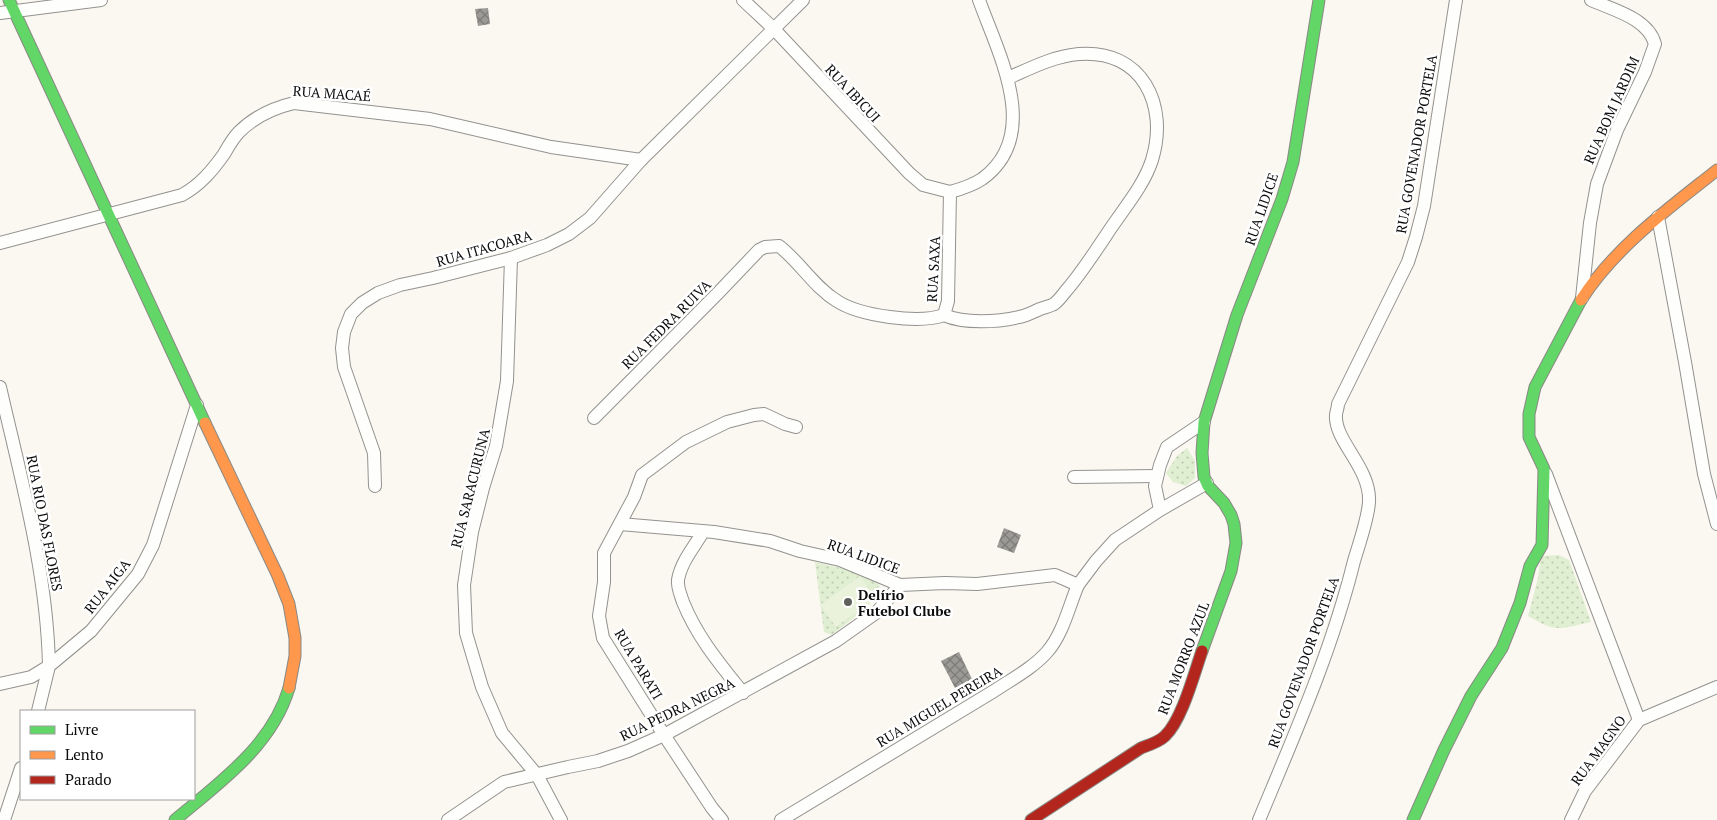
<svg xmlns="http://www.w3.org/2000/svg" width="1717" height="820" font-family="'PT Serif',serif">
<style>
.park{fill:url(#park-dots)}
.pitch{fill:#eaf2db}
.building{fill:url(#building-cross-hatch)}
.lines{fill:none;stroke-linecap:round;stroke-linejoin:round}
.street-casing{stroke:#93928f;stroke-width:14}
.fast-casing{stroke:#8a8985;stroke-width:13}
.slow-casing{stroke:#8a8985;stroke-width:13}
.jam-casing{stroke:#8a8985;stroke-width:13}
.street{stroke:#fefefd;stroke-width:12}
.fast{stroke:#63d668;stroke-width:11}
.slow{stroke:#ff974d;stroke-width:11}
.jam{stroke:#b3261e;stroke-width:11}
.poi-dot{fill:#5f5f5c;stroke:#fff;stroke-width:2}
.labels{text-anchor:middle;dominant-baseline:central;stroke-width:5;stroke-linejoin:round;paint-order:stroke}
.street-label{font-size:14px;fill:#0c0c0c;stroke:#fff}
.poi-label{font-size:14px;font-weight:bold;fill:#0c0c0c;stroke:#fff;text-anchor:start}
</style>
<defs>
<pattern id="park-dots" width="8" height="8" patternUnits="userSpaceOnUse" patternTransform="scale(1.25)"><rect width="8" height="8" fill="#e0eed1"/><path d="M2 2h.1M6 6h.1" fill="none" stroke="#bfcbb2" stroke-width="1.8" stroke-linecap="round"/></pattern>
<pattern id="building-cross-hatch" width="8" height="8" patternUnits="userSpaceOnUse" patternTransform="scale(1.25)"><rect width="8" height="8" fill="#9c9a96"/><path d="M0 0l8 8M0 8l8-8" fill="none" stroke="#7e7c79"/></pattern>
</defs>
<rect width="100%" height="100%" fill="#faf8f0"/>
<g class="park">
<path d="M1187 448 1195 461V478L1186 486 1173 482 1166 473 1177 456Z"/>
<path d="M1559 555 1569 560 1591 622C1558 629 1557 633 1528 616L1538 578 1541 556Z"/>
<path d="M815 562 853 571 876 581 883 591 861 612 832 635 824 632Z"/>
</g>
<path class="pitch" d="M860 576 876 598 836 627 820 605Z"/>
<g class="building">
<path d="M488 8 490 24 478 26 475 9Z"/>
<path d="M1004 528 1021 535 1014 553 997 547Z"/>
<path d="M959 652 972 679 955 688 941 661Z"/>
</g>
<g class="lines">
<g class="street-casing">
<g id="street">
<path d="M743 0 773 28 909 173 923 185 950 192"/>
<path d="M0 13 101 0"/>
<path d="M950 192C961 189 973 185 982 179 1043 135 998 53 979 0"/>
<path d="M1658 217 1685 362 1704 474 1717 524"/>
<path d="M0 243 182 195C200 185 212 171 224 154 228 147 233 138 239 132 255 116 273 108 294 103L430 119 551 147 641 160"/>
<path d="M511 258 507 381 496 446 483 488 472 532 464 585 466 633 482 687 502 733 537 775 561 820"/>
<path d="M1582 298 1590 223 1597 184 1617 130 1645 72 1655 44C1648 18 1613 10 1591 0"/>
<path d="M944 315C964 324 998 322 1019 317 1026 316 1033 312 1040 309 1045 307 1051 306 1054 304 1058 301 1062 296 1065 292 1080 275 1092 256 1105 237 1120 213 1143 188 1152 160 1169 105 1142 49 1079 54 1054 56 1031 68 1008 78"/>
<path d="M0 387C21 479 47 571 49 666L31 677 0 684"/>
<path d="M594 418 719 292 759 250 765 247 779 246C800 262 814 287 837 301 860 316 919 324 944 315L948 301 950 192"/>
<path d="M1546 474 1639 720"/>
<path d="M1074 477 1157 476"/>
<path d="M375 486 374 453 344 367 342 348 344 332 351 314 362 303 378 293 400 285 433 278 511 258 547 245 569 234 590 218 641 160 803 0"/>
<path d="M1160 510 1155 486 1160 465 1167 447 1204 422"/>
<path d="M620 524 714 532 770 541 800 551 840 560 900 585 945 583 977 584 1055 575 1078 585 1096 561 1115 540 1160 510 1207 483"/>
<path d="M703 532C694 547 681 562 678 580 677 587 681 596 683 602 697 637 720 664 743 693"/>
<path d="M38 711 49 666 91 631 138 574 153 545 197 405"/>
<path d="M4 820 21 768"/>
<path d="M448 820 504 782 568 767 598 761 628 751 664 735 836 641 877 612 900 585"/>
<path d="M722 820 712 808 664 735 603 638 599 616 604 582V553L634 497 642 475 686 442 727 422 754 415 764 414 785 424 796 427"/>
<path d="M781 820 994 691C1012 679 1033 668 1047 652 1063 634 1069 606 1078 585"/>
<path d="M1259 820C1294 736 1332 650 1354 561 1359 544 1368 519 1369 502 1371 468 1334 441 1336 415 1336 412 1338 408 1338 404L1408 262 1416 237 1424 206 1456 0"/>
<path d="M1571 820 1585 791 1639 720 1717 687"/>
</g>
</g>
<g class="fast-casing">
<g id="fast">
<path d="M9 0 205 423"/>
<path d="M1202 651 1231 571 1236 543 1234 524 1231 515 1224 503 1208 486 1204 477 1202 453 1204 422 1237 315 1282 199 1293 162 1319 0"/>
<path d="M175 820C219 783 272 746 289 688"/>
<path d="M1413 820 1444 750 1471 696 1502 648 1520 603 1530 566 1542 545 1544 469 1529 437V414L1535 387 1581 300"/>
</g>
</g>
<g class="slow-casing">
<g id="slow">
<path d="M1581 300C1615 247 1668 209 1717 170"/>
<path d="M205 423 278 576 289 604 295 638V656L289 688"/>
</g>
</g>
<g class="jam-casing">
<path id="jam" d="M1031 820 1141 748C1149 745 1159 742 1165 736 1182 720 1194 674 1202 651"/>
</g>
<use href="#street" class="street"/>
<use href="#fast" class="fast"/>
<use href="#slow" class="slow"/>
<use href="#jam" class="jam"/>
</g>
<circle class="poi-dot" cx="848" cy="602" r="5"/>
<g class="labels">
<g class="street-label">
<text transform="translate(332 93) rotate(4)">RUA MACAÉ</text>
<text transform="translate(853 93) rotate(47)">RUA IBICUI</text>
<text transform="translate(1611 110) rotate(-66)">RUA BOM JARDIM</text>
<text transform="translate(1416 144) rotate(-80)">RUA GOVENADOR PORTELA</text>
<text transform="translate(1261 209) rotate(-71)">RUA LIDICE</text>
<text transform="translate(484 248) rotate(-16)">RUA ITACOARA</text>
<text transform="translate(933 269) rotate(-87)">RUA SAXA</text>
<text transform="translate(666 324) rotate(-45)">RUA FEDRA RUIVA</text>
<text transform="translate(470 488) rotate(-76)">RUA SARACURUNA</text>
<text transform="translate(45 523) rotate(79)">RUA RIO DAS FLORES</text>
<text transform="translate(864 556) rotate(20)">RUA LIDICE</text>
<text transform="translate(107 586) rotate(-52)">RUA AIGA</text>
<text transform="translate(1183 658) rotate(-69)">RUA MORRO AZUL</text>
<text transform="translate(1303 662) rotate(-70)">RUA GOVENADOR PORTELA</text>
<text transform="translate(639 664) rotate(59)">RUA PARATI</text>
<text transform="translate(939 706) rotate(-31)">RUA MIGUEL PEREIRA</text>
<text transform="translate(677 709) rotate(-26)">RUA PEDRA NEGRA</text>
<text transform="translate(1598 750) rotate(-54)">RUA MAGNO</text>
</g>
<g class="poi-label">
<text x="858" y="594">Delírio<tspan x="858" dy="16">Futebol Clube</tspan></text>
</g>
</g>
<rect x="20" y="710" width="175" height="90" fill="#ffffff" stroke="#9e9e9e"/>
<rect x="30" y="726" width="25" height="8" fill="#63d668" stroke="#9e9e9e"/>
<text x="65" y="735" font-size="15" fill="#0c0c0c">Livre</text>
<rect x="30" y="751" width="25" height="8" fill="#ff974d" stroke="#9e9e9e"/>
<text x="65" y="760" font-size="15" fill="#0c0c0c">Lento</text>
<rect x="30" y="776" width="25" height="8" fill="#b3261e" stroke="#9e9e9e"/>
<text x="65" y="785" font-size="15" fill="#0c0c0c">Parado</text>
</svg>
